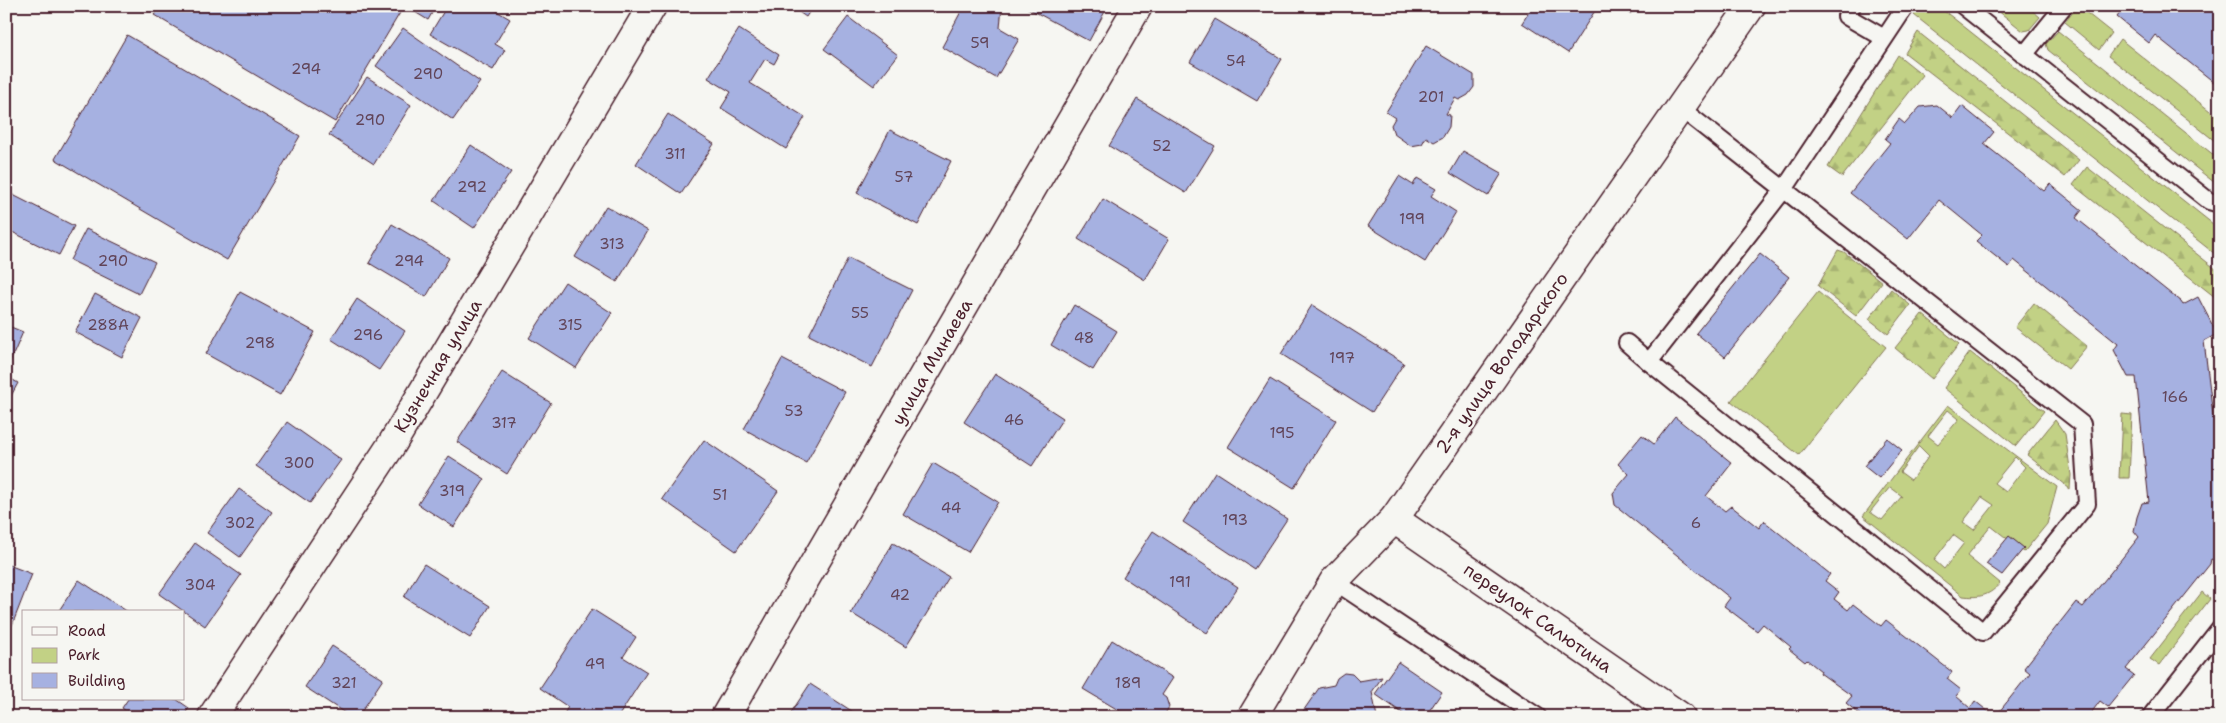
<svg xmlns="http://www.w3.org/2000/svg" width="2226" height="723" font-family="'Shantell Sans',sans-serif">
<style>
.green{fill:#c2d185;stroke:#867858;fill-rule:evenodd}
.forest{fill:url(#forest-firs);stroke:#867858}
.building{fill:#a6b1e1;stroke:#4a1f2b}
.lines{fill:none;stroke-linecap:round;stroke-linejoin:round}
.service-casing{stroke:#4a1f2b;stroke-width:20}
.minor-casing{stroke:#4a1f2b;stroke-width:31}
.service{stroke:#f6f6f2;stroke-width:16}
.minor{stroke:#f6f6f2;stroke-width:28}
.labels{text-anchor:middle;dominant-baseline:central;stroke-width:4.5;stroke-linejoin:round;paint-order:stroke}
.number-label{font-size:15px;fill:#614458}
.street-label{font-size:18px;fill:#4a1f2b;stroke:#f6f6f2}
</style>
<defs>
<pattern id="forest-firs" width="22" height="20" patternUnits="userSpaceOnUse" patternTransform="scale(1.25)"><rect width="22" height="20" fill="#c2d185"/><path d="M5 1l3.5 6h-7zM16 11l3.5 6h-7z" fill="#a8b373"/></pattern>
</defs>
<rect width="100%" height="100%" fill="#f6f6f2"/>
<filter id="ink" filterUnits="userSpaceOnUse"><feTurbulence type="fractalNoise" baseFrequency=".02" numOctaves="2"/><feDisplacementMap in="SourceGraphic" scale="10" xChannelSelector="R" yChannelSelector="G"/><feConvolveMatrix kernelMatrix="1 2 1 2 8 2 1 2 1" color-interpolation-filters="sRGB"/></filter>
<g filter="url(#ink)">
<g class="green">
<path d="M1920 6H1938L2218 228 2220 258 1914 15Z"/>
<path d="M1992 6H2027L2040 17 2029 30 2023 31Z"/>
<path d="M2078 6 2112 33 2099 50 2065 22Z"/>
<path d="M2058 31 2220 160V187L2048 50 2046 44Z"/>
<path d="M2120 39 2220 119V145L2108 56Z"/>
<path d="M1818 292 1886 347 1799 455 1731 401Z"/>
<path d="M1948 405 2057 487 2047 524 2024 552 1991 526 1967 556 2000 583C1990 596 1979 598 1963 596L1863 516ZM1948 410 1959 419 1938 444 1928 436ZM1919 446 1929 456 1911 480 1900 472ZM2015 457 2025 467 2006 492 1994 483ZM1890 487 1902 496 1882 520 1870 512ZM1982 497 1994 505 1974 530 1963 522ZM1953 535 1964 543 1944 569 1934 560Z"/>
<path d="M2202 592 2210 599 2159 665 2150 659Z"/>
</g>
<g class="forest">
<path d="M1918 32 2079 160 2065 177 1905 53Z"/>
<path d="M1898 55 1923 75 1842 177 1828 167Z"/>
<path d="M2087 167 2217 270 2220 301 2073 185Z"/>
<path d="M1838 250 1844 252 1882 282 1856 316 1818 286Z"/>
<path d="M1891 289 1910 305 1888 334 1869 319Z"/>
<path d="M2034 303 2087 346 2068 369 2015 327Z"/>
<path d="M1922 314 1959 344 1932 379 1895 348Z"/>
<path d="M1970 352 2044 411 2016 446 1944 388Z"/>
<path d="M2122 414 2132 415 2129 478H2119Z"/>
<path d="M2055 420 2065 434 2071 475 2070 489 2027 455Z"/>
</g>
<g class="building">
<path d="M160 6H404L335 122 154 15Z"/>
<path d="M405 6H436L428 20Z"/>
<path d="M447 6H488L510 19 495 44 505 50 493 70 430 34Z"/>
<path d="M790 6H813L806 17Z"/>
<path d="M964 6H1002L1000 28 1019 39 996 78 942 47Z"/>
<path d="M1024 6H1108L1089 41Z"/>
<path d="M1533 6H1598L1568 53 1522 23Z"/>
<path d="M1618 6H1635L1630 14Z"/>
<path d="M2119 6H2220V87L2155 35 2149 43 2117 17 2123 9Z"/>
<path d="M848 17 898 55 874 86 824 49Z"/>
<path d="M1215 19 1282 59 1257 101 1190 62Z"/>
<path d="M403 28 480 82 453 120 376 66Z"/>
<path d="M739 29 779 55 774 64 765 59 750 83 805 117 786 149 721 108 731 92 708 78Z"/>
<path d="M127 35 300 136 227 260 55 159Z"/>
<path d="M1426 46 1474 75V87L1468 95 1459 100 1455 98 1446 114 1450 115 1449 127 1443 137 1434 142 1426 137 1422 144 1411 146 1394 134 1391 125 1395 118 1386 112Z"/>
<path d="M367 77 411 105 374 164 329 135Z"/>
<path d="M1137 99 1215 146 1186 193 1109 146Z"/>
<path d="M1937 105 1953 118 1962 106 1994 132 1984 144 2044 191 2050 184 2082 210 2076 218 2181 302 2183 305 2198 297 2217 334 2204 341 2220 474V562L2211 559 2210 564 2126 669 2134 675 2108 707 2100 701 2088 717H1863L1846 703 1852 696 1820 673 1821 671 1807 660 1805 662 1789 649 1791 647 1763 624 1757 631 1724 606 1730 598 1615 505 1613 493 1629 474 1618 464 1642 435 1654 444 1675 417 1732 463 1706 496 1725 511 1731 506 1759 528 1764 521 1830 574 1825 581 1839 592 1834 599 1848 610 1853 604 1881 626 1886 620 1952 672 1947 679 1961 690 1956 696 1970 708 1975 701 1995 717 2030 673 2024 668 2076 602 2083 607 2139 537 2134 531 2137 517 2142 503 2149 502 2136 377H2128L2114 350 2118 344 2014 260 2009 267 1976 241 1982 235 1939 200 1908 239 1850 193 1890 143 1885 139 1899 119 1905 124 1920 107Z"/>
<path d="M668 114 714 144 681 194 636 164Z"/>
<path d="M890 130 951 161 918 225 857 193Z"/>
<path d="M471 145 511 172 474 228 434 201Z"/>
<path d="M1463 151 1502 173 1488 196 1450 173Z"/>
<path d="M1399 176 1413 185 1417 178 1436 189 1431 196 1456 212 1425 262 1368 226Z"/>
<path d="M11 194 74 226 59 255 6 229V203Z"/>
<path d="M1103 199 1169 239 1145 280 1078 239Z"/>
<path d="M606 206 648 231 617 282 575 257Z"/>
<path d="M392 224 449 258 426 297 369 263Z"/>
<path d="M86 229 155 262 139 294 70 260Z"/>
<path d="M1760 254 1789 277 1725 357 1696 333Z"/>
<path d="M848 258 912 290 872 367 809 335Z"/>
<path d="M565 282 612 313 576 368 529 338Z"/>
<path d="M240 292 315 332 280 395 206 354Z"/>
<path d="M95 294 142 318 122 357 75 332Z"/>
<path d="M357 299 405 331 379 370 331 339Z"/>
<path d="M1074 305 1117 331 1093 370 1051 345Z"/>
<path d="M1312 305 1404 363 1372 412 1281 354Z"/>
<path d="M6 325 23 332 10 362 6 361Z"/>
<path d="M782 359 845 392 806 463 744 429Z"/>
<path d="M502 372 551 403 507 474 457 442Z"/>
<path d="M995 374 1063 418 1032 466 964 422Z"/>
<path d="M6 376 18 383 6 405Z"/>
<path d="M1270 379 1336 420 1294 488 1228 447Z"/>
<path d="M287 422 341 460 310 503 256 466Z"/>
<path d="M1887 438 1902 450 1879 478 1864 466Z"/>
<path d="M704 440 778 491 736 551 662 499Z"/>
<path d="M449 456 485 479 454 527 418 504Z"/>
<path d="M933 463 998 502 968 552 903 514Z"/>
<path d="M1215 472 1287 519 1254 569 1183 522Z"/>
<path d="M239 489 272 512 240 557 207 533Z"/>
<path d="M1153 531 1238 587 1207 633 1123 577Z"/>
<path d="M2009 536 2024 548 2002 575 1986 564Z"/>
<path d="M195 543 241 575 205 626 159 594Z"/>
<path d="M893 543 949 577 906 647 851 613Z"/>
<path d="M6 564 32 574 7 638 6 637Z"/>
<path d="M424 564 490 606 470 638 404 597Z"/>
<path d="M79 580 128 612H58Z"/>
<path d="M592 609 636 637 623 657 647 672 618 717H562L568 707 540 688Z"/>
<path d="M1112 640 1173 678 1162 695 1166 698 1169 707 1163 717H1130L1083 689Z"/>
<path d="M332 646 383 679 358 717H351L305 687Z"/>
<path d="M1398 662 1442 692 1425 717H1408L1375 694Z"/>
<path d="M1344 673 1352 674 1359 681 1382 677 1372 692 1377 717H1299L1319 688 1334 685 1337 678Z"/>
<path d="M810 684 861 717H788Z"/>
<path d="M128 699H176L189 708 183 717H134L122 708Z"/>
</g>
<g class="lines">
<g class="service-casing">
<g id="service">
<path d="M1852 6 1846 16 1884 38"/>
<path d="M1963 6 2209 201 2220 204"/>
<path d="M2024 55 2064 6"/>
<path d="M1679 107 2082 424 2087 504 1983 632 1649 362 1785 188 1906 6"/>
<path d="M1627 343 1649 362"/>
<path d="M1334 581 1538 717"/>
<path d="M2150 717 2220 628"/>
</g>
</g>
<g class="minor-casing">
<g id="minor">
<path d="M1394 519 1681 717"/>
<path d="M212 717 392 444 652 6"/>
<path d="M725 717 1138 6"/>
<path d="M1252 717 1334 581 1394 519 1751 6"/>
</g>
</g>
<use href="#service" class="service"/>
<use href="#minor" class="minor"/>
</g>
</g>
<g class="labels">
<g class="number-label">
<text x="980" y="43">59</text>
<text x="1236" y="61">54</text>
<text x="306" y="69">294</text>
<text x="428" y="74">290</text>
<text x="1431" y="97">201</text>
<text x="370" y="120">290</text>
<text x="1162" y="146">52</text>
<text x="675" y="154">311</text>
<text x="904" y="177">57</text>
<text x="472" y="187">292</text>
<text x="1412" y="219">199</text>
<text x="612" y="244">313</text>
<text x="113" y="261">290</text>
<text x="409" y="261">294</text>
<text x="860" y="313">55</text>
<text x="108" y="325">288А</text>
<text x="570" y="325">315</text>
<text x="368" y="335">296</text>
<text x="1084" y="338">48</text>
<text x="260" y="343">298</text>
<text x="1342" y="358">197</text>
<text x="2175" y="397">166</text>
<text x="794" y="411">53</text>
<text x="1014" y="420">46</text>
<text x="504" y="423">317</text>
<text x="1282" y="433">195</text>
<text x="299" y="463">300</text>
<text x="452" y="491">319</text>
<text x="720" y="495">51</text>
<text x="951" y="508">44</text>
<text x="1235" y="520">193</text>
<text x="240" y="523">302</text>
<text x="1696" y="523">6</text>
<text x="1180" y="582">191</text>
<text x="200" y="585">304</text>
<text x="900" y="595">42</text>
<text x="595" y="664">49</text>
<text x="344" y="683">321</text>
<text x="1128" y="683">189</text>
</g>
<g class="street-label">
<text transform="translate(932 362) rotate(-60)">улица Минаева</text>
<text transform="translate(1502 363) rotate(-55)">2-я улица Володарского</text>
<text transform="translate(438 366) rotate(-59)">Кузнечная улица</text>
<text transform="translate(1538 618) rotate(35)">переулок Салютина</text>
</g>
</g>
<rect width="2226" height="723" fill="none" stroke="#f6f6f2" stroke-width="25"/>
<rect x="12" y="12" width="2201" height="698" fill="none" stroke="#4a1f2b" stroke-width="2" filter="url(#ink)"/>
<rect x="22" y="610" width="162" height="90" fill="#f6f6f2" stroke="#b1a0a2"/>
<rect x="32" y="627" width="25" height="8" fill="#f6f6f2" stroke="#b1a0a2"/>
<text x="68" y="636" font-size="15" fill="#4a1f2b">Road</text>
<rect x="32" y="648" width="25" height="15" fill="#c2d185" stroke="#b1a0a2"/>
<text x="68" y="660" font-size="15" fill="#4a1f2b">Park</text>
<rect x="32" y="673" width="25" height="15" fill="#a6b1e1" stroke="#b1a0a2"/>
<text x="68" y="686" font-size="15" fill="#4a1f2b">Building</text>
</svg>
